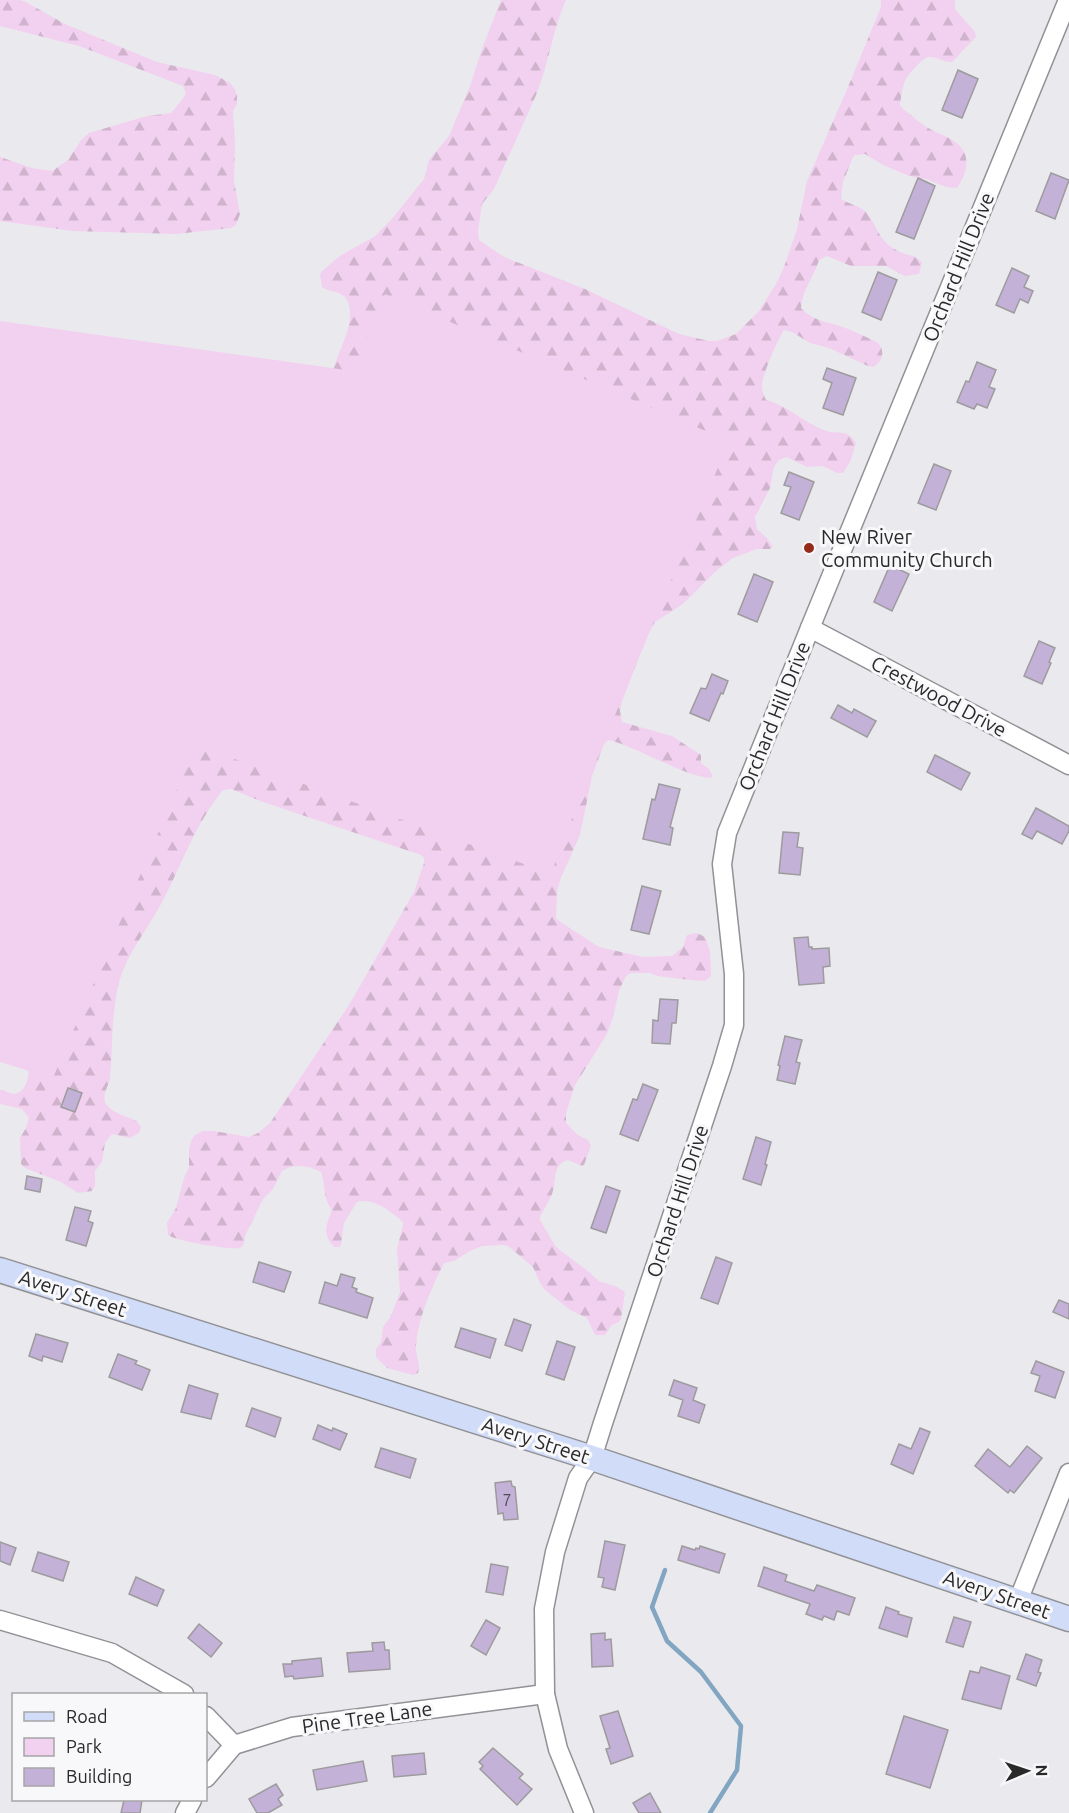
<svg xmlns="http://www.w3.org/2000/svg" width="1069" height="1813" font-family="Ubuntu,sans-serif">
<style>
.forest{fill:url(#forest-firs)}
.green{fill:#f2d0ef}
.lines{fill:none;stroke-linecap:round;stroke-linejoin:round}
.stream{stroke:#82a5c2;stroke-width:4.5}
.building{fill:#c4b1d7;stroke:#9d9b9e;stroke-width:1.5}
.minor-casing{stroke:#929296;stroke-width:21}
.secondary-casing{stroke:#929296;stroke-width:27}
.minor{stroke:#fff;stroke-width:18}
.secondary{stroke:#d1ddf8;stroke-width:24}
.poi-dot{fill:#952c19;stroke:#f8f8fb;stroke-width:2}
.labels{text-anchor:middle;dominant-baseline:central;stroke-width:6;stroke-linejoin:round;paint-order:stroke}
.number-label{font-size:16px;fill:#504b55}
.street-label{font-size:20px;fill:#29292a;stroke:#f8f8fb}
.poi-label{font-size:20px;fill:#29292a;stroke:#f8f8fb;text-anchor:start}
</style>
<defs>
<pattern id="forest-firs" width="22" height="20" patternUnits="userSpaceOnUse" patternTransform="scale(1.5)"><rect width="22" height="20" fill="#f2d0ef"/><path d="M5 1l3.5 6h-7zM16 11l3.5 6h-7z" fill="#d0b3cd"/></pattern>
</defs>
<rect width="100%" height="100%" fill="#eaeaee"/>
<g class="forest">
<path d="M0 0H20L26 2 65 24 157 62 215 75 230 83 234 88 237 95V104L233 111 235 143 234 181 240 214 236 225 231 228 176 234 73 231 0 221V157L32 168 52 171 68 160 81 140 89 133 147 116 171 113 182 100 186 93 183 86 79 46 0 26Z"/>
<path d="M501 0H566C553 29 549 62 537 93L494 189 482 204 478 231 479 240 504 257 585 289 679 334 709 341H717L736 334 759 311 776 284 784 267 797 229 807 181 848 87 881 7V0H955V9L975 32 976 37 952 62C944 63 937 56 929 57 922 58 908 75 905 81 902 88 901 97 900 105L903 109C912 115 920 124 930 129 935 132 941 134 947 137 971 148 971 168 957 188L946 187 926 179 909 176 883 165 865 154 855 155 853 157 843 182 841 199C849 204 860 206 866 212 879 228 877 240 898 251 907 256 916 254 922 263L919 274 905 276 886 266H851L827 256 819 260C814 277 802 290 801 308 814 322 831 322 848 329 858 333 869 338 878 343 886 351 882 362 873 367L868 366 829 348 810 343 792 332 784 330C778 339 762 375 762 386 762 391 764 396 766 400 789 406 805 424 827 431 839 435 847 428 856 443L850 462 843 473H837L823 466 807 467 787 457 779 460 774 467 770 488 755 517 757 529 767 538 773 547 770 549H757L733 558 717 570 683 604 655 622 648 634 622 701 620 711 622 722 672 736 701 755V763L709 769 713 777C696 783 632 744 608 740L604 744 592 776 580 835 560 880 557 892 556 919 599 947 643 957 672 956 683 947 687 935 697 933 705 937 710 951 711 976 705 981 690 980 657 976 650 973H631L626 976 619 991 613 1017 607 1034 575 1085 566 1113V1123L578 1135 588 1140 591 1146 584 1165 582 1166 568 1160C552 1164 557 1181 552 1194 549 1202 544 1209 540 1217V1220L556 1247 589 1272 599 1281 617 1287 625 1292 621 1319 619 1322 612 1325 605 1335H595L587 1318 570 1310 545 1290 540 1283 533 1267 508 1246 503 1245 482 1246 470 1251 454 1261 445 1263 443 1265C431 1289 418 1319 416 1345 415 1355 421 1363 418 1373L413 1375 387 1368 376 1357V1349L381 1343 383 1327 391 1316 400 1292 397 1249 403 1225V1222C391 1212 374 1197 357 1202L344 1223 341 1245 339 1247H334C322 1233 326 1226 332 1210 322 1197 326 1186 321 1172L309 1167 299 1166 290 1167 282 1171 273 1189 263 1199 245 1236 244 1244 240 1248C229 1250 176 1241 168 1235L167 1223 176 1208 184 1178 189 1167V1149L192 1139 195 1135 203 1131H214L249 1137 258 1133 270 1123 349 1005 414 892 424 863V858L421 855 263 802 231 789 223 790C195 824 181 867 160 906 146 931 127 954 119 982 111 1016 113 1044 110 1078 109 1086 101 1095 106 1104 113 1114 127 1116 137 1121L141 1127 139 1133 130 1138 112 1134 105 1143 102 1162 95 1171V1186L92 1191 78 1193 61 1182 25 1168 21 1164 20 1138 26 1128 29 1118 22 1109 0 1104V1090C4 1090 7 1092 10 1093 23 1097 27 1083 29 1073L25 1066 328 392C330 382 332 373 335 364 341 345 357 320 347 300 342 291 330 292 322 287L320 275 322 271 341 255 374 237 391 220 424 179 429 160 449 136 470 86 483 46Z"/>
</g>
<path class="green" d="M385 294 729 441 566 833 551 874 196 745 53 1078 0 1062V321L353 371Z"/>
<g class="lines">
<path class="stream" d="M665 1570 652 1607 667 1641 701 1672 741 1726 737 1770 710 1813"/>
</g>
<g class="building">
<path d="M958 70 978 79 962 118 942 110Z"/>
<path d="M1051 173 1069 180 1055 219 1036 211Z"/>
<path d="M918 178 935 186 914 239 896 232Z"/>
<path d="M1012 268 1029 276 1024 287 1033 291 1028 303 1020 299 1014 313 996 305Z"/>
<path d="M878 272 897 280 881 320 862 312Z"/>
<path d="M977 362 996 370 989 387 995 389 987 408 977 404 974 409 957 402 966 381 969 382Z"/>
<path d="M827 368 856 378 843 415 823 408 832 383 823 379Z"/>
<path d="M934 464 951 471 936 510 918 503Z"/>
<path d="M789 472 814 482 799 520 781 513 791 487 784 485Z"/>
<path d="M890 565 909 574 892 611 874 602Z"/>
<path d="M754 574 773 582 757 622 738 614Z"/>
<path d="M1039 641 1055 648 1049 662 1051 663 1042 684 1024 676Z"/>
<path d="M712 674 728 681 723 694 721 693 709 721 690 713 701 688 706 689Z"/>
<path d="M838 705 852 713 854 709 876 721 867 737 831 718Z"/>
<path d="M935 755 970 773 961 790 927 772Z"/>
<path d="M659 784 680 789 670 827 673 828 670 845 643 839 652 799 655 800Z"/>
<path d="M1036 808 1069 826V831L1062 844 1037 831 1032 839 1022 834Z"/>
<path d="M783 832 799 833 797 847 803 848 800 875 779 873Z"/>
<path d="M642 886 661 891 649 934 631 930Z"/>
<path d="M808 937 809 947H812V949L829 948 830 966 823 967 824 983 799 985 794 938Z"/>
<path d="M660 999 678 1000 676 1023H672L670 1044 652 1043 653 1020 658 1021Z"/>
<path d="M785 1036 802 1040 796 1062 800 1063 795 1084 777 1080 780 1066 778 1065Z"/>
<path d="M643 1084 658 1090 638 1141 620 1134 633 1099 637 1100Z"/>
<path d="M68 1088 82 1093 75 1112 61 1107Z"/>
<path d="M756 1137 771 1142 765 1164 767 1165 761 1185 743 1179Z"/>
<path d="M27 1176 42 1179 40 1192 25 1189Z"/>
<path d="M606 1186 620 1191 606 1233 591 1228Z"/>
<path d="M75 1207 91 1211 88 1221 93 1223 86 1246 66 1240Z"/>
<path d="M716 1257 732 1263 718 1304 701 1298Z"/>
<path d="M259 1262 291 1272 284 1292 253 1282Z"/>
<path d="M341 1274 355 1278 352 1287 357 1289 356 1292 373 1298 367 1318 319 1303 325 1282 337 1286Z"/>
<path d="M1059 1300 1069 1304V1319L1053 1312Z"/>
<path d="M514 1319 531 1325 522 1351 505 1345Z"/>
<path d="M461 1328 496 1339 490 1358 455 1347Z"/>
<path d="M36 1334 68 1343 62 1362 43 1356 42 1361 29 1356Z"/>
<path d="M557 1341 575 1347 564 1380 546 1374Z"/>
<path d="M118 1354 137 1361 135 1364 150 1370 142 1390 109 1377Z"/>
<path d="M1036 1361 1064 1372 1055 1398 1035 1391 1040 1376 1031 1373Z"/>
<path d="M674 1380 697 1388 693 1400 705 1405 699 1423 678 1416 683 1400 669 1395Z"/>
<path d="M189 1385 218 1394 211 1419 181 1412Z"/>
<path d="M252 1408 281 1418 275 1437 246 1426Z"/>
<path d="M318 1425 332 1431 333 1428 347 1434 340 1450 313 1439Z"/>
<path d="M920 1428 930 1432 913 1474 891 1464 899 1444 911 1449Z"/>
<path d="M1027 1446 1042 1458 1014 1493 1010 1490 1008 1493 975 1466 988 1449 1010 1467Z"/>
<path d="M381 1448 416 1459 410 1478 375 1467Z"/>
<path d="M511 1481 512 1486 515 1487 518 1519 504 1520 503 1513 498 1514 495 1483Z"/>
<path d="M605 1541 625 1545 615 1590 602 1587 604 1578 598 1577Z"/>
<path d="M0 1542 16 1548 10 1565 0 1561Z"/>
<path d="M682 1546 695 1550 696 1548 699 1549 700 1546 725 1554 719 1573 678 1560Z"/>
<path d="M38 1552 69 1562 63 1581 32 1571Z"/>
<path d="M491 1564 508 1567 503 1595 486 1592Z"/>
<path d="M764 1567 787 1575 785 1581 814 1591 817 1585 855 1598 849 1615 837 1611 834 1620 824 1616 822 1620 806 1614 810 1604 758 1586Z"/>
<path d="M136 1577 164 1590 157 1606 129 1594Z"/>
<path d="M886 1607 899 1612 898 1614 912 1618 907 1637 879 1628Z"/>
<path d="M954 1617 971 1622 963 1647 946 1642Z"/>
<path d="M486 1620 500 1628 486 1655 471 1646Z"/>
<path d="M199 1624 222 1643 211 1657 188 1638Z"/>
<path d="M605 1633V1640L611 1639 613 1666 592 1667 591 1634Z"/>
<path d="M384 1642 385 1650H389L390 1669 349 1672 347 1653 373 1651 372 1643Z"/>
<path d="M1026 1654 1042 1660 1038 1672 1041 1673 1036 1686 1017 1679Z"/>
<path d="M321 1658 323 1676 294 1679 293 1676 285 1677 283 1664H292V1661Z"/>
<path d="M981 1667 1010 1676 1001 1709 962 1699 970 1671 979 1673Z"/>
<path d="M618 1711 633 1756 611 1764 606 1749 610 1748 600 1716Z"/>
<path d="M904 1716 948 1730 930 1788 886 1774Z"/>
<path d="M493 1748 523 1774 519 1778 532 1789 517 1805 480 1769 483 1766 479 1762Z"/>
<path d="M424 1753 426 1774 394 1777 392 1756Z"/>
<path d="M363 1761 367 1781 317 1790 313 1770Z"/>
<path d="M276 1784 283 1795 278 1799 282 1805 268 1813H257L249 1799Z"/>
<path d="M650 1793 661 1813H639L633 1803Z"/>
<path d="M124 1800H142L140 1813H121Z"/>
</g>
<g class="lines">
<g class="minor-casing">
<g id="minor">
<path d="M810 628 1069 765"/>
<path d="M1018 1601 1069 1473"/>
<path d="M0 1620 112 1653 184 1694"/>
<path d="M206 1716 234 1745"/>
<path d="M206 1778 234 1745 292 1727 545 1694"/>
<path d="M185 1813 192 1800"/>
<path d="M584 1813 558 1749 545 1694 544 1609 555 1552 578 1478 592 1458 603 1423 722 1066 734 1025V974L722 864 727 833 810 628 1068 0"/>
</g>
</g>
<g class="secondary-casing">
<path id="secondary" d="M0 1270 592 1458 1069 1619"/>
</g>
<use href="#minor" class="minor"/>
<use href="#secondary" class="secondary"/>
</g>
<circle class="poi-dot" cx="809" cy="548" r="6"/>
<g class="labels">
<g class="number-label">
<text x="507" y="1500">7</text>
</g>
<g class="street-label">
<text transform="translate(958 267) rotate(-68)">Orchard Hill Drive</text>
<text transform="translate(939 696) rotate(28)">Crestwood Drive</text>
<text transform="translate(774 716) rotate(-68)">Orchard Hill Drive</text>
<text transform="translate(677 1201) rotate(-72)">Orchard Hill Drive</text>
<text transform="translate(73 1293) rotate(18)">Avery Street</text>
<text transform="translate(536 1440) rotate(18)">Avery Street</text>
<text transform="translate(997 1594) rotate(19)">Avery Street</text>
<text transform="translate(367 1717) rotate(-8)">Pine Tree Lane</text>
</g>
<g class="poi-label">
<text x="821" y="536">New River<tspan x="821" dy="23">Community Church</tspan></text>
</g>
</g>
<rect x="12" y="1693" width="195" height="108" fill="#f8f8fb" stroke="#a5a5a7" stroke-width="1.5"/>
<rect x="24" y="1712" width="30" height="9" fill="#d1ddf8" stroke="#a5a5a7" stroke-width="1.5"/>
<text x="66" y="1723" font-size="18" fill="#29292a">Road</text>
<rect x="24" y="1738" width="30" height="18" fill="#f2d0ef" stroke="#a5a5a7" stroke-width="1.5"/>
<text x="66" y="1753" font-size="18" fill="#29292a">Park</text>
<rect x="24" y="1768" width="30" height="18" fill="#c4b1d7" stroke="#a5a5a7" stroke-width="1.5"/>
<text x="66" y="1783" font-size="18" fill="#29292a">Building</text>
<g transform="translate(1027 1771) rotate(88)" stroke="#f8f8fb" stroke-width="4.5" paint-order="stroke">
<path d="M0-4.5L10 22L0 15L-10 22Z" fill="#29292a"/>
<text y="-9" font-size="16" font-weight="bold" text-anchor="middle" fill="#29292a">N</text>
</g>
</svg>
